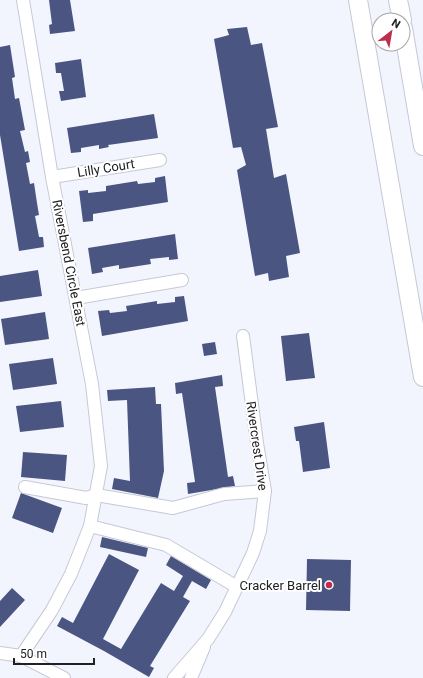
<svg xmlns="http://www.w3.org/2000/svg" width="423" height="678" font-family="Roboto,sans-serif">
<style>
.building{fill:#4b5582}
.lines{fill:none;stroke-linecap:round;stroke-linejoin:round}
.minor-casing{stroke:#c6c9d5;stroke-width:14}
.highway-casing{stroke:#c6c9d5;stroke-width:20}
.minor{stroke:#fff;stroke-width:12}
.highway{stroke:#fff;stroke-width:18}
.poi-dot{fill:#bd2d4e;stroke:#fff;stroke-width:1.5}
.labels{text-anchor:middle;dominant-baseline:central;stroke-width:4;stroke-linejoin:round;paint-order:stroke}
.street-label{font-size:13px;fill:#202125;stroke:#fff}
.poi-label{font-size:13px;fill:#202125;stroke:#fff;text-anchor:end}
</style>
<rect width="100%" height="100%" fill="#f2f5fe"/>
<g class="building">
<path d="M49 0H70L75 31 50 34 49 25 52 24Z"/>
<path d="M247 27 251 45 262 43 278 127 266 129 274 178 286 174 300 253 286 256 289 277 269 281 268 273 255 276 237 170 246 165 241 147 233 148 214 39 229 35 227 29Z"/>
<path d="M10 45 15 77 12 78 15 99 19 98 25 130 20 131 25 152 28 151 30 162 26 163 30 184 34 183 37 203 39 215 35 216 39 237H43L44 247 19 251 0 135V47Z"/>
<path d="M81 59 86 97 61 101 59 91H64L61 73H56L55 63Z"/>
<path d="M154 114 158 138 108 145 109 147 99 149V145L81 148V152L71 153 67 128Z"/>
<path d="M165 176 168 202 93 214V221L83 222 79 191 88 190V193L106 191V186L137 181 138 184 155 182V178Z"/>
<path d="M175 234 178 259 169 260V257L150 259 151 264 119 269V265L102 268 103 272 92 274 88 248Z"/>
<path d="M38 270 42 296 0 302V276Z"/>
<path d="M184 296 188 321 102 336 98 311 109 310 110 313 127 311 126 306 157 301V304L175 302V297Z"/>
<path d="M45 312 49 339 5 345 1 319Z"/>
<path d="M309 333 315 378 286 381 281 336Z"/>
<path d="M215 342 217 354 204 356 202 344Z"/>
<path d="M53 358 57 384 13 390 9 364Z"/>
<path d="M222 375 223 386 215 387 228 477 233 476 235 486 188 494 187 483 195 482 182 393 176 394 175 383Z"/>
<path d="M155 387 156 404H161L164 471 158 498 112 489 114 478 130 481 127 400 108 401 107 390Z"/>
<path d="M61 401 64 427 20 432 16 406Z"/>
<path d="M324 422 330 468 303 472 299 441H296L294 427Z"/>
<path d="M23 452 67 455 65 481 21 477Z"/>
<path d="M21 493 62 508 53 533 12 518Z"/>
<path d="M102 537 148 548 146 557 100 547Z"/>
<path d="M109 554 139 570 103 639 121 649 161 583 174 591 183 576 166 565 171 556 211 580 206 589 192 581 183 597 190 601 150 666 154 668 149 677 104 651 57 626 62 617 73 623Z"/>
<path d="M307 559 351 560 350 611 306 610Z"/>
<path d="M12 588 25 600 0 627V601Z"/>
</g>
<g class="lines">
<g class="minor-casing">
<g id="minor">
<path d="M52 177 160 160"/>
<path d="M76 298 182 280"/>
<path d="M25 487 86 498 96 495 173 508 224 494 265 491"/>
<path d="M90 526 166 545 237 587"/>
<path d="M0 653 21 656 52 610 71 574 90 526 101 466 92 384 52 177 23 0"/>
<path d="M21 656 64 678"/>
<path d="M174 678 208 639 225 612 253 553 260 531 265 491 257 443 243 336"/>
<path d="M191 678 204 647"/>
</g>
</g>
<g class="highway-casing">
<g id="highway">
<path d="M358 0 423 377"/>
<path d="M398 0 402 20"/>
<path d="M403 28 423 146"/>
</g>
</g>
<use href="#minor" class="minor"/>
<use href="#highway" class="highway"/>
</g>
<circle class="poi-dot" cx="329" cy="585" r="4"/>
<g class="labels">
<g class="street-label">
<text transform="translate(106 168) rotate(-9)">Lilly Court</text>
<text transform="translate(69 263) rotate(79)">Riversbend Circle East</text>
<text transform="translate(257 446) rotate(82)">Rivercrest Drive</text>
</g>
<g class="poi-label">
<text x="321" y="585">Cracker Barrel</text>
</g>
</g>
<g transform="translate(391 32) rotate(31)"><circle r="19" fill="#ffffff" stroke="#a6a6a8"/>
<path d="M0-3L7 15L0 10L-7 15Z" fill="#bd2d4e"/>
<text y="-6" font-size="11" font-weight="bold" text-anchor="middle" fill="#202125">N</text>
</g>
<path d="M14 658v6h80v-6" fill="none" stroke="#202125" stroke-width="2"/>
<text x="20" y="658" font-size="12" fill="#202125" stroke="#ffffff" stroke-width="3" paint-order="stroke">50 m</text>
</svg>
